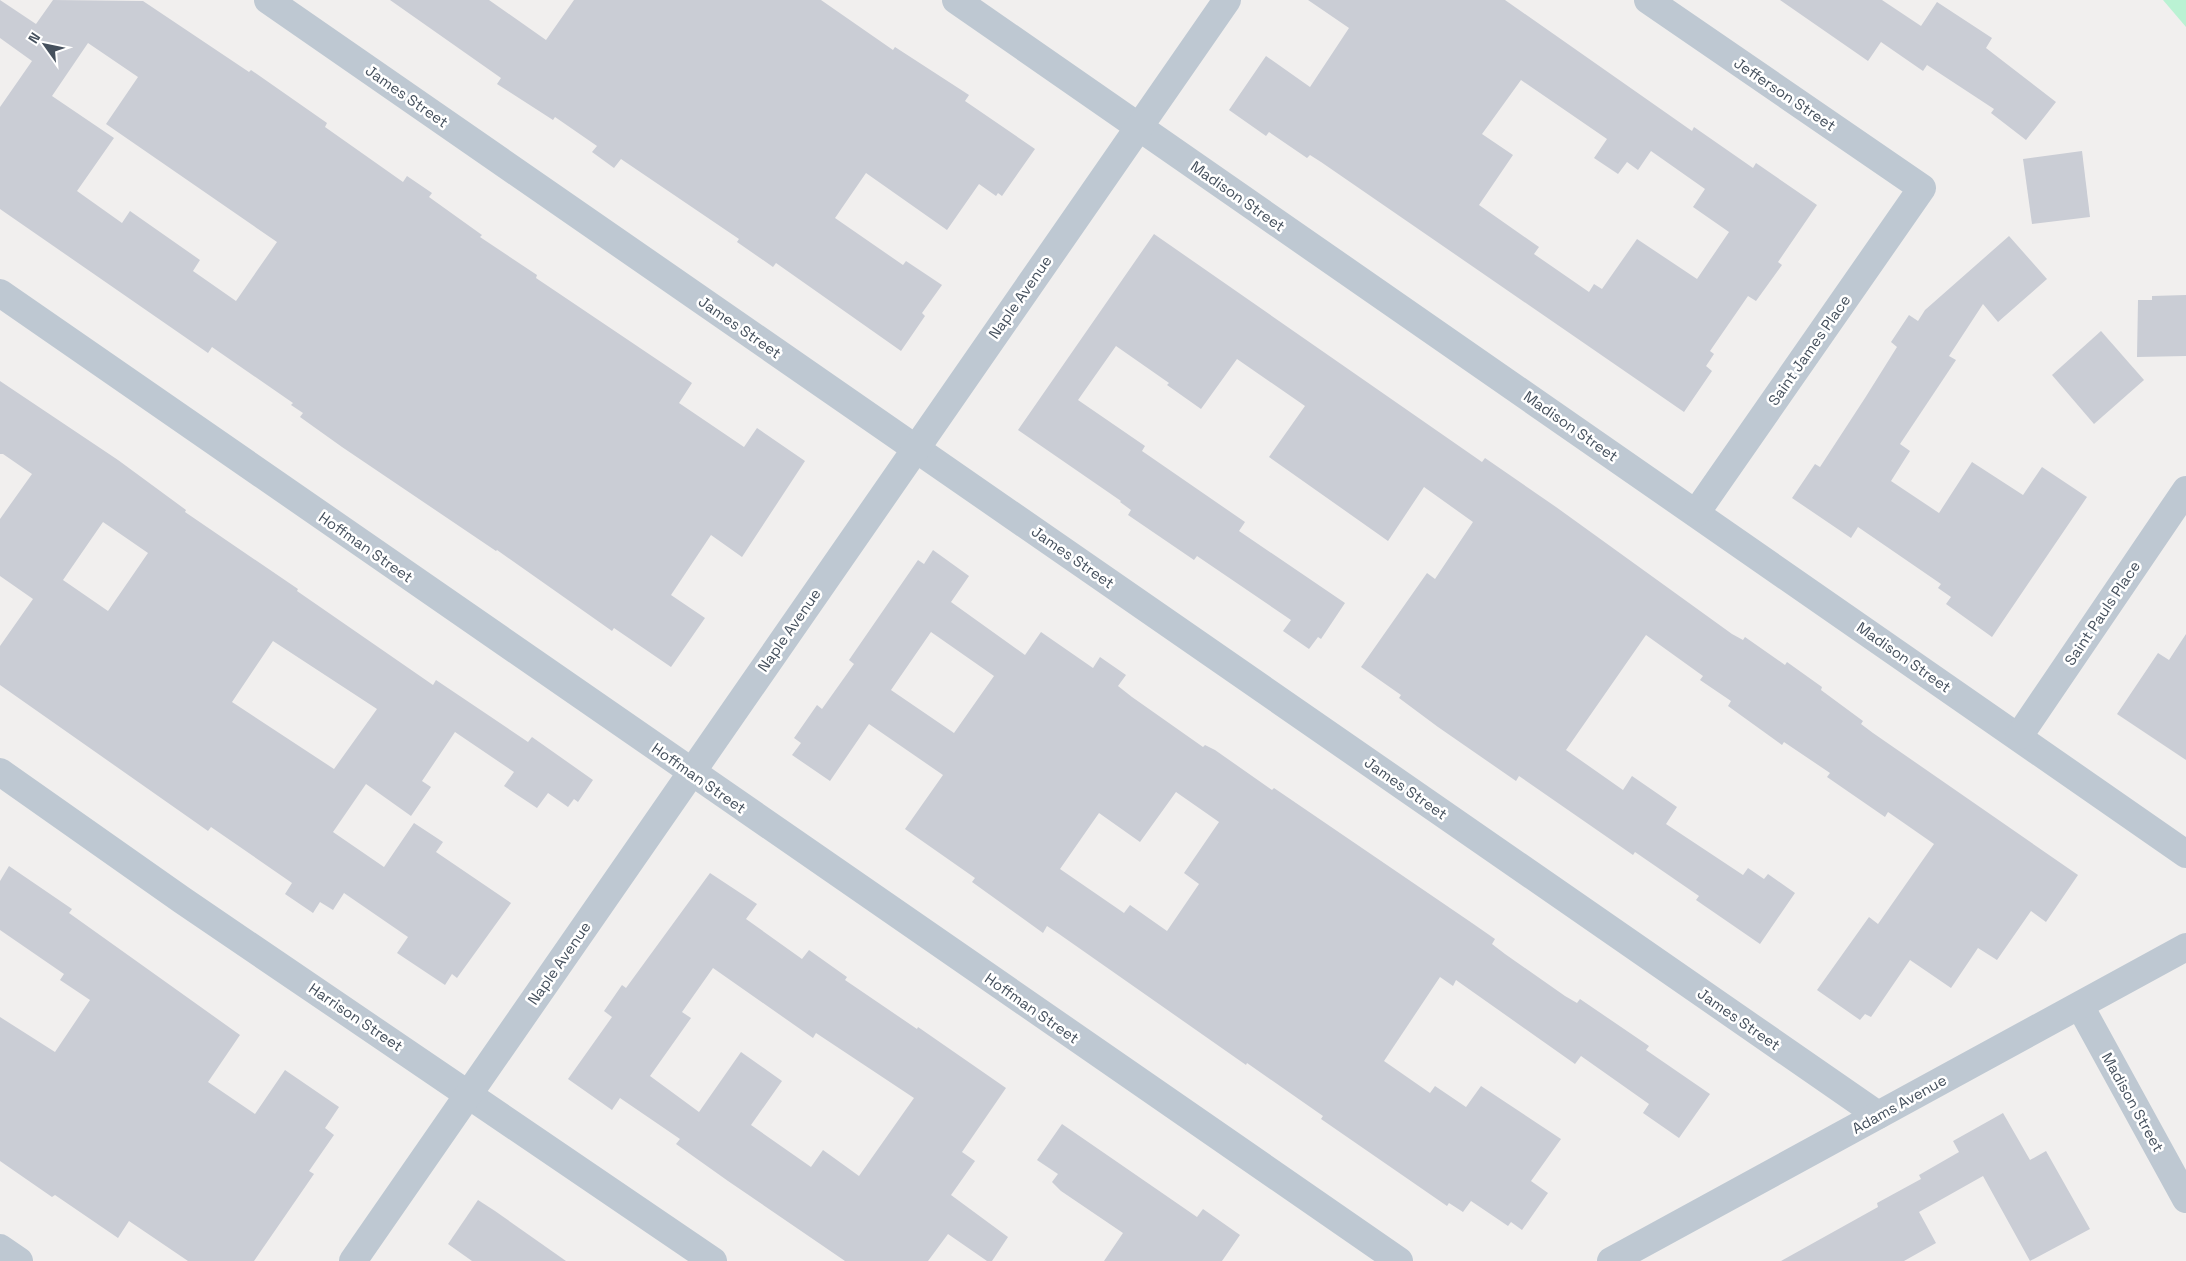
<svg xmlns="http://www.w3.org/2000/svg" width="2186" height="1261" font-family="'Space Grotesk',sans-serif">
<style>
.green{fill:#baf2d3}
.building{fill:#cacdd5;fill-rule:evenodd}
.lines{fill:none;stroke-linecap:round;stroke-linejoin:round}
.minor{stroke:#bec8d2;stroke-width:28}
.labels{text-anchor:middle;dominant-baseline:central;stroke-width:5;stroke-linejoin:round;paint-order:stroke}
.street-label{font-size:15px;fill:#45505d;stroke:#fff}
</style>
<rect width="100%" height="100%" fill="#f1efee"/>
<path class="green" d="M2163 0H2186V27Z"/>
<g class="building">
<path d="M0 0 36 24 53 0 143 1 249 72 251 70 327 123 325 127 403 182 407 176 432 193 429 197 482 235 480 237 537 275 536 278 692 383 679 403 744 447 757 428 805 461 742 557 711 535 671 595 705 618 671 667 614 628 612 631 497 550 496 551 342 447 300 417 303 413 291 405 293 403 212 347 208 353 0 209V107L32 61 0 38ZM88 43 138 77 106 124 277 242 236 301 193 271 200 260 130 211 122 223 77 191 114 138 52 96Z"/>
<path d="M390 0H489L546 40 574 0H821L893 50 895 47 969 95 965 101 1035 149 1002 196 998 193 996 196 979 184 947 230 866 173 835 218 903 265 906 261 942 285 922 313 925 316 901 351 776 263 773 267 737 242 739 239 621 159 614 168 592 152 597 146 555 117 553 120 497 84 501 78Z"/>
<path d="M1308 0H1505L1692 131 1694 127 1753 168 1756 163 1817 205 1778 262 1782 265 1756 301 1748 296 1710 351 1714 354 1706 366 1712 371 1684 412 1321 162 1310 155 1307 158 1269 132 1266 136 1229 110 1266 56 1310 87 1349 28ZM1521 80 1607 139 1594 158 1618 174 1627 162 1638 170 1651 151 1705 189 1693 207 1729 232 1697 279 1637 239 1602 289 1594 284 1589 292 1534 254 1539 247 1479 205 1513 155 1482 134Z"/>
<path d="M1780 0H1882L1921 26 1937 2 1992 38 1986 48 2056 102 2026 140 1991 113 1994 109 1927 65 1923 71 1881 42 1868 61Z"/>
<path d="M2082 151 2090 217 2032 224 2023 159Z"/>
<path d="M1154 234 1482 462 1485 458 1556 507 1732 634 1743 640 1745 637 1785 665 1787 662 1822 687 1821 690 1863 721 1861 724 1873 733 2078 875 2046 922 2031 911 1997 960 1978 948 1951 988 1910 960 1871 1017 1865 1014 1860 1020 1817 990 1869 917 1878 924 1934 844 1888 812 1885 817 1827 777 1830 773 1784 742 1782 745 1728 706 1731 701 1700 680 1703 676 1646 635 1566 750 1623 790 1632 776 1677 807 1666 824 1743 875 1748 868 1764 879 1768 874 1795 893 1760 944 1696 900 1699 896 1635 852 1633 855 1519 776 1516 781 1438 727 1399 698 1401 695 1361 667 1427 573 1435 579 1473 522 1424 487 1388 541 1269 457 1305 406 1237 359 1201 409 1167 385 1169 383 1116 346 1078 400 1145 446 1142 451 1245 522 1239 531 1345 603 1321 639 1318 637 1309 649 1283 631 1291 620 1197 556 1194 560 1128 515 1131 510 1120 502 1121 501 1018 430Z"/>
<path d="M2009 236 2047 279 1998 322 1983 304 1949 356 1956 360 1900 444 1910 451 1891 481 1939 513 1972 462 2023 495 2042 467 2087 497 1992 637 1946 604 1951 597 1938 588 1941 584 1858 527 1851 538 1792 498 1815 464 1820 467 1865 398 1897 347 1891 342 1909 315 1918 321 1925 310Z"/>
<path d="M2186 295V356L2137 357 2138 300H2152V296Z"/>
<path d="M2101 331 2144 380 2094 424 2052 375Z"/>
<path d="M0 381 118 460 186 510 185 512 298 589 297 591 433 685 436 680 528 742 532 737 593 780 578 802 574 799 568 807 548 793 537 808 504 786 514 772 455 732 422 781 431 787 411 816 366 784 333 832 384 867 414 823 443 842 436 852 511 903 457 978 452 974 445 985 397 953 408 937 344 893 333 910 320 902 313 913 285 894 292 883 211 827 208 831 0 685V646L33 599 0 576V519L32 474 3 454H0ZM103 522 148 553 108 611 63 580ZM273 641 377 709 334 769 232 702Z"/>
<path d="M933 550 969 576 951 602 1025 655 1041 632 1093 668 1100 657 1126 675 1118 686 1132 697 1203 747 1205 745 1215 750 1272 790 1274 788 1472 923 1495 939 1492 944 1505 954 1565 996 1577 1003 1580 999 1649 1046 1646 1050 1710 1094 1679 1138 1643 1113 1649 1104 1581 1056 1575 1064 1456 980 1453 986 1440 977 1384 1061 1430 1093 1435 1086 1466 1107 1481 1086 1561 1139 1531 1181 1548 1193 1522 1230 1511 1222 1508 1226 1471 1201 1463 1212 1449 1203 1447 1206 1321 1119 1323 1116 1247 1063 1246 1065 1059 934 1047 926 1043 933 972 882 975 878 905 829 943 775 869 724 830 781 792 755 801 743 794 738 817 705 822 709 854 664 849 660 918 560 924 564ZM931 632 994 676 954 733 891 690ZM1176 792 1219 822 1184 873 1199 884 1167 931 1130 905 1124 913 1060 869 1099 813 1140 842Z"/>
<path d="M2186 634V760L2117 714 2158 653 2169 660Z"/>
<path d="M9 866 72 909 69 913 240 1035 208 1082 255 1114 285 1070 339 1107 325 1128 334 1135 309 1171 314 1174 254 1261H188L129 1221 118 1238 55 1195 52 1197 0 1161V1017L55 1052 90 1000 60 980 64 974 0 930V881Z"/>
<path d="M710 873 757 904 746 919 802 959 809 950 847 977 845 980 917 1029 918 1027 1006 1088 962 1152 975 1161 951 1195 1008 1237 992 1261H987L948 1234 928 1261H845L728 1181 676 1144 680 1139 620 1098 612 1110 568 1079 612 1017 604 1011 622 985 626 988ZM713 968 813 1038 816 1033 914 1098 859 1176 823 1150 811 1167 751 1125 782 1081 741 1052 699 1112 650 1076 691 1018 682 1012Z"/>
<path d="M2003 1113 2030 1160 2046 1151 2090 1229 2030 1261 1983 1176 1919 1212 1936 1243 1904 1261H1781L1878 1207 1877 1203 1921 1179 1919 1175 1959 1152 1953 1141Z"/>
<path d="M1062 1124 1197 1217 1203 1209 1240 1235 1222 1261H1104L1123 1233 1061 1191 1052 1182 1058 1174 1037 1160Z"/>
<path d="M478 1200 495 1211 566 1261H472L448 1244Z"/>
</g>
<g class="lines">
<g class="minor">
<path d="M268 0 1878 1115"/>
<path d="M956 0 2186 854"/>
<path d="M1648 0 1922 188 1696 513"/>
<path d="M0 293 1399 1261"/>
<path d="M2019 736 2186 490"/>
<path d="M0 772 182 900 713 1261"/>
<path d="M2080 1006 2186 1199"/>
<path d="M0 1248 19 1261"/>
<path d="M353 1261 1227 0"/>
<path d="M1611 1261 2186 947"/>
</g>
</g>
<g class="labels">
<g class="street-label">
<text transform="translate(1785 94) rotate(34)">Jefferson Street</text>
<text transform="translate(407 96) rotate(35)">James Street</text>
<text transform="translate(1238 196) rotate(35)">Madison Street</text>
<text transform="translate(1020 297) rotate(-55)">Naple Avenue</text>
<text transform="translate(740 327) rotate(35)">James Street</text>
<text transform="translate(1809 350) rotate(-55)">Saint James Place</text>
<text transform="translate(1571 426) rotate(35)">Madison Street</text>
<text transform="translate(366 547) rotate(35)">Hoffman Street</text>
<text transform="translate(1073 557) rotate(35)">James Street</text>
<text transform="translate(2102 613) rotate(-56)">Saint Pauls Place</text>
<text transform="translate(789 630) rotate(-55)">Naple Avenue</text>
<text transform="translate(1904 657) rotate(35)">Madison Street</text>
<text transform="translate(699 778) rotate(35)">Hoffman Street</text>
<text transform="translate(1406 788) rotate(35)">James Street</text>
<text transform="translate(559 963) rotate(-55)">Naple Avenue</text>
<text transform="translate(1032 1008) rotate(35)">Hoffman Street</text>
<text transform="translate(356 1017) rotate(34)">Harrison Street</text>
<text transform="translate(1739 1019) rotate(35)">James Street</text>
<text transform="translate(2133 1102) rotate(61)">Madison Street</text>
<text transform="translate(1899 1104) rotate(-29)">Adams Avenue</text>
</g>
</g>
<g transform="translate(45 45) rotate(303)" stroke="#ffffff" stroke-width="4" paint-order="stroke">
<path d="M0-4L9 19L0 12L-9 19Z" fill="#45505d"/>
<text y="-8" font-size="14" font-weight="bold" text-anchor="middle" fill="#45505d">N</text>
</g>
</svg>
